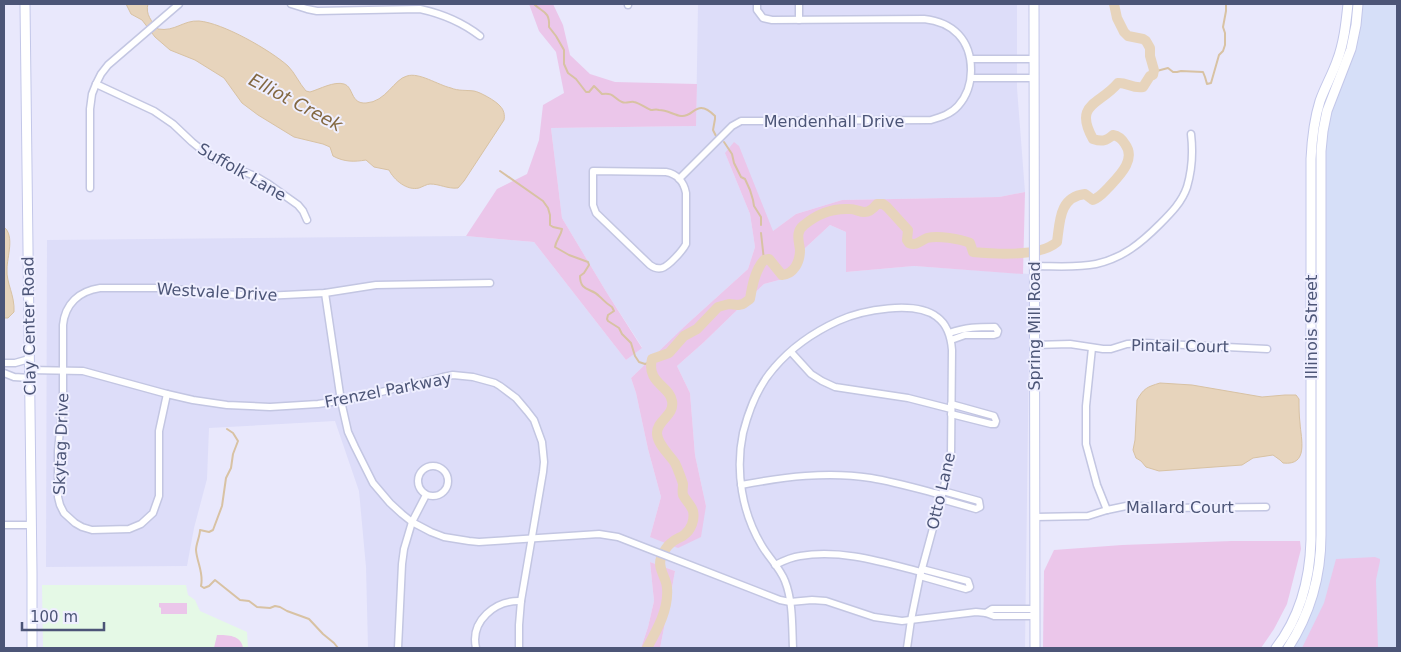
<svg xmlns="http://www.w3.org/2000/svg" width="1401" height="652" font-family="'DejaVu Sans',sans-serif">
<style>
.residential{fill:#ddddf9}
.commercial{fill:#d6dff8}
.education{fill:#e5f9e6}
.green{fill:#ebc6ea}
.water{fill:#e7d4bc;stroke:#d8c2a3}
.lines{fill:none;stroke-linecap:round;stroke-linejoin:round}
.stream{stroke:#d8c2a3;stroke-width:2}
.river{stroke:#e7d4bc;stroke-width:10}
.street-casing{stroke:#c3c6e2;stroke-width:9}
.secondary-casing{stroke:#c3c7e9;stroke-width:11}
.street{stroke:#fff;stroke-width:6}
.secondary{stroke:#fff;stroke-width:9}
.labels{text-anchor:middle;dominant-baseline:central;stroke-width:4;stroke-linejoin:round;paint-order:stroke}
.street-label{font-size:16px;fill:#4c5577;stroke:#efefff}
.water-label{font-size:18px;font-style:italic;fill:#836842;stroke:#efefff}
</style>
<rect width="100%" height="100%" fill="#e9e8fc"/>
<path class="residential" d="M698 4H1017V88L1025 192 999 197 842 200 796 214 772 232 725 153 750 214 755 247 748 269 685 326 631 378 636 393 648 449 661 497 650 537 706 506 695 455 690 393 677 366 703 343 764 284 794 276 803 250 830 225 846 232V272L914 266 1030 274 1025 648H660L672 588 675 571 650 562 654 601 648 627 641 648H368L366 567 359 491 335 421 209 428 207 479 194 528 187 566 46 567 47 240 466 236 534 242 626 360 642 347 607 293 562 218 551 128 696 126Z"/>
<path class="commercial" d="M1361 4H1397V648H1292L1297 642 1308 619 1319 585 1324 168 1328 124Z"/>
<path class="education" d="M42 585H186L188 595 195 600 200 611 247 632 248 648H43Z"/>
<g class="green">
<path d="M529 4H553L563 25 570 55 590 74 615 82 697 84 696 126 551 128 562 218 607 293 642 348 626 360 534 242 466 236 497 189 527 174 539 140 543 105 564 93 556 52 539 31Z"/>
<path d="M734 142 739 146 773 231 796 214 842 200 999 197 1025 192 1023 274 914 266 846 272V232L830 225 803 250 794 276 764 284 703 343 677 366 690 393 695 455 706 506 701 537 678 548 650 537 661 497 648 449 636 393 631 378 685 326 748 269 755 247 750 214 725 153Z"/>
<path d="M1232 541H1300L1301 549 1287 604 1274 629 1261 648H1043L1044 571 1054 550 1122 545Z"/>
<path d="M1375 557 1380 559V561L1376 580 1378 648H1302L1324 603 1336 559Z"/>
<path d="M650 562 675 571 672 588 660 648H641L648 627 654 601Z"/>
<path d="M159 603H187V614H161V608L159 607Z"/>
<path d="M217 635C228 635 241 635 243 648H214Z"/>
</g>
<g class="water">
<path d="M126 4H148C145 14 152 22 158 29 175 32 183 20 199 21 223 23 270 50 288 66 295 73 299 83 306 91L310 92C320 89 334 81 344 84 354 87 350 104 366 103 386 102 394 79 407 76 419 72 438 85 451 88 458 91 466 90 474 91 480 92 496 101 500 106 504 110 505 115 504 120L464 181 458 188C447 189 440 184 430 184 427 184 422 187 419 188 407 191 394 180 389 170L374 167 366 160C354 162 344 162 333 156L330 147 323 144 294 137 258 115 242 103 224 78 195 60 170 50 155 37 142 20 131 14Z"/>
<path d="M4 227C15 236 7 257 7 269 6 283 15 295 14 312L8 318H4Z"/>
<path d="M1160 383 1192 385 1262 397 1285 395H1296L1299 399C1299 407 1299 415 1300 423 1301 439 1309 466 1283 463L1280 460 1273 455 1253 458 1242 465 1159 471 1146 467 1141 461 1136 458 1133 450 1135 440 1137 400C1144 388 1147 387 1160 383Z"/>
</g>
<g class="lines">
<g class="stream">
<path d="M534 4C543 13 550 11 549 27L556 36 564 50V64L568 73 576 79 586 92H589L594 86 602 94C614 92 614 99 622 102 626 104 630 101 634 102 640 103 645 108 651 110 654 110 656 109 659 110 667 110 674 115 681 116 694 118 696 97 715 116V119L713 130 716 136"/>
<path d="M1153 72 1168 68 1173 72H1177L1181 71 1203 72 1205 77 1207 84 1211 83 1219 55 1223 51 1225 45V33L1223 27 1226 11V4"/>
<path d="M724 142 732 154 734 163 741 177 745 179 750 190 753 200 754 206 761 217V225"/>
<path d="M500 171 543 201 548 208 550 215V225L553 227 562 229C561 236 556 240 555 247L569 255 588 262 589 265 584 273 580 276C580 292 592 288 599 296 605 301 604 302 612 307L614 311 608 315 607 319 608 321 619 328 622 334 631 343 635 356 639 362 645 364 651 362"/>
<path d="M761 233 764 260"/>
<path d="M227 429 233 433 238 441 233 454 231 468 226 478 222 506 213 530 209 532 200 530C200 536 196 544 196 550 197 563 204 573 201 586L204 588 209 586 215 580 240 600 249 601 257 607 270 608 275 606 280 607 287 611 309 619 323 634 334 643 338 648"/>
</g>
<path class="river" d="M647 648C657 630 669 609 667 588 667 578 657 569 661 558 663 553 667 546 671 543 675 539 680 538 684 535 691 530 695 520 693 511 691 505 686 501 683 495 682 491 683 488 683 484 682 480 677 467 675 463 669 454 658 445 657 434 656 420 675 416 672 401 670 386 646 383 652 359L669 353 684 336 697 329 718 307 729 304 738 305 743 304 750 299C752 286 755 270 764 260L769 259 782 275C794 274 800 262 800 250 799 241 795 232 804 225 817 214 833 208 850 209 855 209 860 212 864 212 870 212 874 208 877 204H883L887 207 908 230 907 240 909 243C917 246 920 241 927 238 938 235 960 239 970 243L973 252C994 254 1040 257 1057 242 1060 221 1059 197 1085 194L1093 200C1100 197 1103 193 1108 188 1118 177 1137 160 1125 144 1122 139 1119 136 1113 135 1106 141 1102 142 1093 139 1073 103 1100 105 1118 83 1126 82 1133 89 1143 87L1150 76 1153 75 1154 70 1150 56V48L1146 41 1143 39 1128 36 1124 32 1117 18 1114 4"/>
<g class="street-casing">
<g id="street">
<path d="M291 4 307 9 317 11 420 9C443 14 462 22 480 36"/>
<path d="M628 4V5"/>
<path d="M799 20V4"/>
<path d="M971 59H1034"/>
<path d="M971 78H1034"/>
<path d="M96 84 154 111 173 124 192 142 213 159 257 177 267 183 298 205 303 211 307 220"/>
<path d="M593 171 666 172C677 174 684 182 686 193V244C683 250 669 266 662 268 658 269 654 268 650 265L596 213 593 205Z"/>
<path d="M679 179 732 126 741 121 931 120C941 117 951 114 958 106 967 96 971 83 971 70 971 40 953 22 924 19L772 20 763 18 757 10V4"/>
<path d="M90 188V109L92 94 96 84 101 74 108 65 179 4"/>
<path d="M1035 266C1054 266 1076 268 1096 264 1123 258 1141 243 1160 224 1171 213 1182 202 1187 187 1192 170 1193 151 1191 134"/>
<path d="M325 293 341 401 348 432 355 447 373 483 390 503 402 514 412 522 431 532 444 537 469 541 479 542 599 534 618 537 780 600 790 602 812 600 826 601 874 617 902 621 976 612 986 613 994 616H1035"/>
<path d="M949 333C967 327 977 327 995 327L998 331 997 334 994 335H965L951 340"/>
<path d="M1034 345 1070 344 1103 349H1111L1127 344 1145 343 1267 349"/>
<path d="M1092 348 1086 406V444L1097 485 1107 510"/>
<path d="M791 352 811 374 822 381 835 387 908 398 951 409"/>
<path d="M4 363H15L29 359"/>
<path d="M29 370 83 371 167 394 193 400 227 405 270 407 318 404 352 399 443 377 453 375 473 377 495 383 500 386 516 398 527 411 534 420 542 442 544 462 543 472 521 601 519 625V648"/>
<path d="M4 373 14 377 30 378"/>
<path d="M167 394 159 431V496L153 513 141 524 129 529 92 530 82 527 75 523 64 513 60 505 58 497V451L63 399V325C65 304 79 291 100 288H166L219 294 264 296 325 293 376 285 490 283"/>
<path d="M951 404 994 416 996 421 995 424H991L951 414"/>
<circle cx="433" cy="481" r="15"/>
<path d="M741 485C784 477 827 471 871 478 895 482 919 489 942 495"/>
<path d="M941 499 976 509 980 507 979 501 943 491"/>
<path d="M1035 517 1088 516 1107 510 1131 505 1159 508 1266 507"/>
<path d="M4 525H31"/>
<path d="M775 565C783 561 791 557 800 556 841 549 882 562 921 572"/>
<path d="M920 576 966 589 969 588 970 587 968 581 922 569"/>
<path d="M986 613 992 609H1035"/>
<path d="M398 648 402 564 404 549 412 522 426 495"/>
<path d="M476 648C470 621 495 600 521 601"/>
<path d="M793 648C792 627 793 601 785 581 780 568 769 558 762 546 742 513 735 471 743 433 749 409 758 386 774 368 791 348 814 332 838 321 862 310 915 300 937 317 948 325 951 337 952 350L951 455 942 495 920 576 911 620 907 648"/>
</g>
</g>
<g class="secondary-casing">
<g id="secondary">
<path d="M25 4 32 573V648"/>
<path d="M1034 4 1035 648"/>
<path d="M1276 648C1300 617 1310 578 1311 540V159C1312 139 1314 120 1320 101 1325 87 1332 75 1337 61 1344 43 1346 23 1348 4"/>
<path d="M1288 648C1310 614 1321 575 1321 535V151L1323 131 1327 111 1351 49 1356 25 1358 4"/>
</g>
</g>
<use href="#street" class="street"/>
<use href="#secondary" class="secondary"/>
</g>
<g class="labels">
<g class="street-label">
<text x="834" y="121">Mendenhall Drive</text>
<text transform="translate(242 172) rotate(30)">Suffolk Lane</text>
<text transform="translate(217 292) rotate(3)">Westvale Drive</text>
<text transform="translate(29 326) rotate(-91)">Clay Center Road</text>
<text transform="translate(1034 326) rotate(-90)">Spring Mill Road</text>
<text transform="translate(1311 327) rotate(-90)">Illinois Street</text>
<text transform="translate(1180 346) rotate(1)">Pintail Court</text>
<text transform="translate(388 390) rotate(-11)">Frenzel Parkway</text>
<text transform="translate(61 444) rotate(-88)">Skytag Drive</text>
<text transform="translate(941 491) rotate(-77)">Otto Lane</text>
<text x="1180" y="507">Mallard Court</text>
</g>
<g class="water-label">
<text transform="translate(296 102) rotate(28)">Elliot Creek</text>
</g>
</g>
<rect width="1401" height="652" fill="none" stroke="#4c5577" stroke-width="10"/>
<path d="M22 622v8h82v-8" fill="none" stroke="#4c5577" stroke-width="2.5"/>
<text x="30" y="622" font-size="15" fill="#4c5577" stroke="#efefff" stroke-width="4" paint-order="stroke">100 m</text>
</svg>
